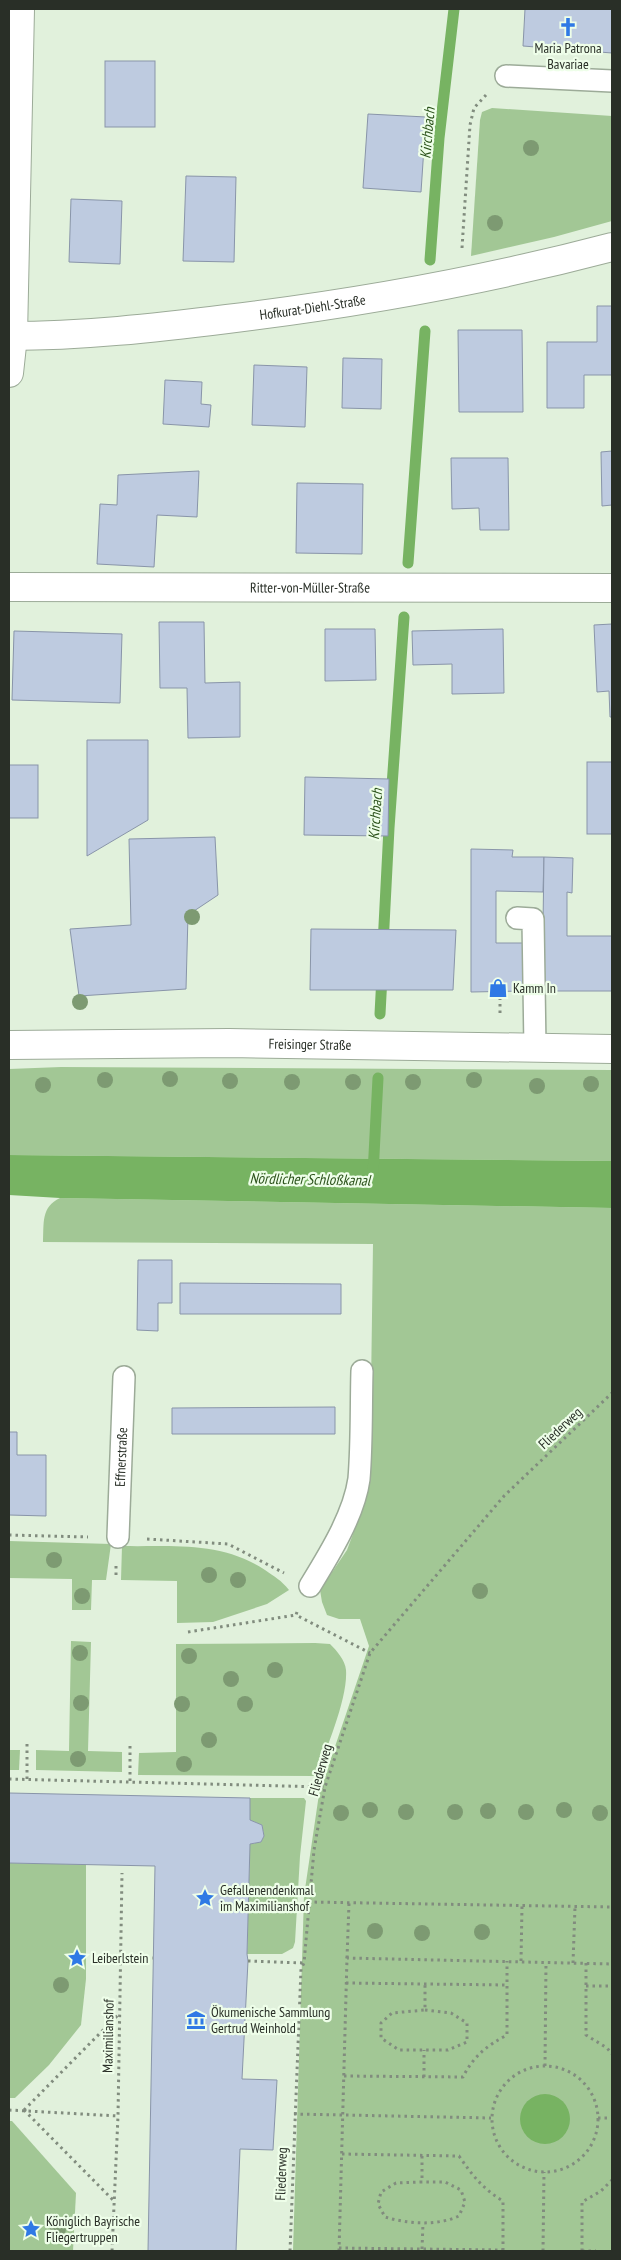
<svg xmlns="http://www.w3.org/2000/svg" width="621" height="2260" font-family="'PT Sans Narrow',sans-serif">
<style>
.green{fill:#a2c795}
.water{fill:#77b362}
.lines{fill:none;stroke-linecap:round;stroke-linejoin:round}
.stream{stroke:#77b362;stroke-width:11}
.building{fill:#becbe0;stroke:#8995a9}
.service-casing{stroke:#9cab98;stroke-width:24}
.minor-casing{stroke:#9cab98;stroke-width:30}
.primary-casing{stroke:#9cab98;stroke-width:30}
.path{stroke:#818c7e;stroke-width:3;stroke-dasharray:2.5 4;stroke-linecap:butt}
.service{stroke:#fff;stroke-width:21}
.minor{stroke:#fff;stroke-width:28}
.primary{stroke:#fff;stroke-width:28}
.tree{fill:#7d9a72}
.labels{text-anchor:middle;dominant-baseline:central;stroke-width:4.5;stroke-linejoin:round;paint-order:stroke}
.poi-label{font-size:14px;fill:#292f27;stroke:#eefee9;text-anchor:start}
.street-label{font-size:14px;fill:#292f27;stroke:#eefee9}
.water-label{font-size:15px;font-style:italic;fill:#2c531c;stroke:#eefee9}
</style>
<rect width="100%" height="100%" fill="#e1f1dc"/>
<g class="green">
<path d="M492 108 612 116V221L554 237 471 256 480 120 482 112Z"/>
<path d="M61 1067 612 1070V1161L9 1155V1069Z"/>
<path d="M60 1198 612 1208V2251H293L304 1896 319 1794 369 1646 360 1619H339L327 1615 322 1602 320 1590 347 1550 356 1526 370 1460 373 1244 43 1242C44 1223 41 1207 60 1198Z"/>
<path d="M9 1541 111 1544 106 1580H92L91 1610H72V1579L9 1578Z"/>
<path d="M122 1546C172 1547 221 1541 265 1570 275 1577 281 1580 289 1590L267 1604 213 1622 177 1623V1581L121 1580Z"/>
<path d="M71 1641 91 1642 88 1751 122 1752V1772L36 1770V1750L69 1751Z"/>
<path d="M315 1643 330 1644C337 1651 345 1660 346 1670 348 1699 326 1748 317 1776L138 1775 139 1753 176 1752V1644Z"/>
<path d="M9 1750H20L19 1770H9Z"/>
<path d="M250 1798H304L306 1801 300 1856 295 1942 293 1948 282 1954H247L250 1844 261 1842 264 1836 262 1825 250 1820Z"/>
<path d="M9 1863 86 1864V1979L81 2025 49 2065 15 2098H9Z"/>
<path d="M9 2121H12L76 2193 73 2251H9Z"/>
</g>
<g class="water">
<path d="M9 1155 612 1161V1208L60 1198 9 1195Z"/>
<circle cx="545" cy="2119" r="25"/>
</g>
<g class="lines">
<g class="stream">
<path d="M430 260 439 138 454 9"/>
<path d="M408 563 425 331"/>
<path d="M383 945 389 828 404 617"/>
<path d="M380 1014 382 976"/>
<path d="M373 1174 378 1078"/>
</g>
</g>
<g class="building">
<path d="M525 9H612V53L523 46Z"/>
<rect x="105" y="61" width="50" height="66"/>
<path d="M368 114 426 117 421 192 363 188Z"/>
<path d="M186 176 236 177 234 262 183 261Z"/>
<path d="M71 199 122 201 120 264 69 262Z"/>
<path d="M597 306H612V375H584V408H547V342H597Z"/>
<path d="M458 330H522L523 412H459Z"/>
<path d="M343 358 382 359 381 409 342 408Z"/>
<path d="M254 365 307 367 305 427 252 425Z"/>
<path d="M165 380 202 382 201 404 211 405 209 427 163 424Z"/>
<path d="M612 451V505L602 506 601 452Z"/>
<path d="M451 458H508L509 530H480L479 508 452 509Z"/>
<path d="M199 471 197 517 157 515 154 567 97 564 100 504 117 505 118 475Z"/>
<path d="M297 483 363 484 362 554 296 553Z"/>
<path d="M159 622H204L205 683 240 682V737L188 738 187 688H160Z"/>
<path d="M612 624V717H610L609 691 597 692 594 625Z"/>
<path d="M325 629H375L376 680 325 681Z"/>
<path d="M503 629 504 693 452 694V664L413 665 412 631Z"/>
<path d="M14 631 122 634 120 703 12 700Z"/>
<path d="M87 740H148V820L87 856Z"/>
<rect x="587" y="762" width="25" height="72"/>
<rect x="9" y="765" width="29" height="53"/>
<path d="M305 777 389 779 388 836 304 835Z"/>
<path d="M215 837 218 895 188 915 186 989 79 996 70 929 131 925 129 839Z"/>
<path d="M471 849 513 850 512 857H544L543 892 496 891V943H524V991L471 992Z"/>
<path d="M544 857 573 858 572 893 567 892V936H612V991H542Z"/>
<path d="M311 929 456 930 453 990H310Z"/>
<path d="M138 1260H172V1303H158V1331L137 1330Z"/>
<path d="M180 1283 341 1284V1314H180Z"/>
<path d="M335 1407V1434H172V1408Z"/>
<path d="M9 1432H17V1455H46V1516L9 1515Z"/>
<path d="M9 1793 250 1798V1820L262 1825 264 1836 261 1842 250 1844 247 1954 248 1961 242 2079 277 2080 273 2150 240 2149 236 2251H148L155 1866 9 1863Z"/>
</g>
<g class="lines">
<g class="service-casing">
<g id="service">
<path d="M506 76 612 81"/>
<path d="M517 918 533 919 535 1048"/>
<path id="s1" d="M118 1537 124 1377"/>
<path d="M310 1586C329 1555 354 1515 359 1479 362 1443 361 1407 362 1371"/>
</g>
</g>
<g class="minor-casing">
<g id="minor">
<path id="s2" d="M9 336C82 336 155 328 227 319 359 303 483 281 612 247"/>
<path d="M9 373 13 336 20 9"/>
<path id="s3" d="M9 587 612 588"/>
</g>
</g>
<g class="primary-casing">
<g id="primary">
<path id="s4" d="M9 1045 229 1043 612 1049"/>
</g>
</g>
<g class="path">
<path d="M462 248 470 125 474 108 486 95"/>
<path d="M500 991V1016"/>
<path d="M9 1535 88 1537"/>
<path d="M147 1539 228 1544 284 1573"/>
<path d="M116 1575V1565"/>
<path d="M297 1612 296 1615 370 1653"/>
<path d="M188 1632 296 1615"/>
<path d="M9 1779 325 1787"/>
<path d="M27 1779V1741"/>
<path d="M130 1781V1744"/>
<path d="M308 1902 612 1907"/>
<path d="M120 1957 153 1958"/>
<path d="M347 1958 349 1903"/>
<path d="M248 1961 304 1963"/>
<path d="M521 1961 522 1906"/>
<path d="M573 1963 575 1907"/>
<path d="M586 1963V2035L607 2048 612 2054"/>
<path d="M346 1983 507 1985"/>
<path d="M586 1986H612"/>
<path d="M425 2010 451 2013 467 2023V2042L448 2050H399L381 2038V2023L392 2013 425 2010V1984"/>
<path d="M545 2066 546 1962"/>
<circle cx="545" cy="2119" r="53"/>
<path d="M344 2076 463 2077C473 2057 486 2046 507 2035V1961"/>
<path d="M424 2077V2050"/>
<path d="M9 2110 118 2116"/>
<path d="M24 2110 118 2015"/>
<path d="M24 2110 115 2202"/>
<path d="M294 2114 491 2118"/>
<path d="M598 2118H612"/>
<path d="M342 2154 459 2156C472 2175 483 2189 503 2201V2251"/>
<path d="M422 2156V2182L396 2183 381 2192 378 2204 385 2217C408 2224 437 2226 459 2216L465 2202 461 2190 445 2182H422"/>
<path d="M339 2248 503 2250"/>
<path d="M422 2249 423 2223"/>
<path d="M112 2251 118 2116 122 1873"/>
<path d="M290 2251 301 1969 304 1963 314 1850 325 1787 370 1653 504 1496 612 1393"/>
<path d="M339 2251 347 1958 612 1964"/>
<path d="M543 2251 544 2172"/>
<path d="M582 2251V2202L601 2191 612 2180"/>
<path d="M582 2251H596"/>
</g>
<use href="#service" class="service"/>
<use href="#minor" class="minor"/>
<use href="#primary" class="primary"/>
</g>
<g class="tree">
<circle cx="531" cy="148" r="8"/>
<circle cx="495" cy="223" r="8"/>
<circle cx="192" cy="917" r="8"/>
<circle cx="80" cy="1002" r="8"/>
<circle cx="170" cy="1079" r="8"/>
<circle cx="105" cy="1080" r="8"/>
<circle cx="474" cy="1080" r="8"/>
<circle cx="230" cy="1081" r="8"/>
<circle cx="292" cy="1082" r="8"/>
<circle cx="353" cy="1082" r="8"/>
<circle cx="413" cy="1082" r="8"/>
<circle cx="591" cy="1084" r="8"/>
<circle cx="43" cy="1085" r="8"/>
<circle cx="537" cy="1086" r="8"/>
<circle cx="54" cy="1560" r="8"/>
<circle cx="209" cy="1575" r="8"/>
<circle cx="238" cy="1580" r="8"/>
<circle cx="480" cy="1591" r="8"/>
<circle cx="82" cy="1596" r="8"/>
<circle cx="80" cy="1653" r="8"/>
<circle cx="189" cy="1656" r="8"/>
<circle cx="275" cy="1670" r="8"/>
<circle cx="231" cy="1679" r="8"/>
<circle cx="81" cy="1703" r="8"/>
<circle cx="182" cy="1704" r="8"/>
<circle cx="245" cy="1704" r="8"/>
<circle cx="209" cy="1740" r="8"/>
<circle cx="78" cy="1759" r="8"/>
<circle cx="184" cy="1764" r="8"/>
<circle cx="370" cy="1810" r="8"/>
<circle cx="564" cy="1810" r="8"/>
<circle cx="488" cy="1811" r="8"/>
<circle cx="406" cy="1812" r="8"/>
<circle cx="455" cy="1812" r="8"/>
<circle cx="526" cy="1812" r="8"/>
<circle cx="341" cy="1813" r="8"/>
<circle cx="600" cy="1813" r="8"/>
<circle cx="375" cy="1931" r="8"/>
<circle cx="482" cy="1932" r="8"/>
<circle cx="422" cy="1933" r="8"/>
<circle cx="61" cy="1985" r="8"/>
<circle cx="58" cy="2229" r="8"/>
</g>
<defs>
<g id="church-bare" transform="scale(1.5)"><path d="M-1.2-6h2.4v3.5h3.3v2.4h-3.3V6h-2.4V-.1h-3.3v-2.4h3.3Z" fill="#2f79e5" stroke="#eefee9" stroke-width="2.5" paint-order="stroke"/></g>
<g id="shop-bare" transform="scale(1.5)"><path d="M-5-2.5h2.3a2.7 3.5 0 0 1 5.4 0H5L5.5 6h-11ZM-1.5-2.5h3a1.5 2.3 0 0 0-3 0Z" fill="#2f79e5" stroke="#eefee9" stroke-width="2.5" paint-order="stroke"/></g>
<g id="sight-bare" transform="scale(1.5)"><path d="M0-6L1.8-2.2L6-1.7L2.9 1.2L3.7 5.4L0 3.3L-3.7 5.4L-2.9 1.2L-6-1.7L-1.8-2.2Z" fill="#2f79e5" stroke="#eefee9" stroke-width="2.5" paint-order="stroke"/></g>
<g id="museum-bare" transform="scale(1.5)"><path d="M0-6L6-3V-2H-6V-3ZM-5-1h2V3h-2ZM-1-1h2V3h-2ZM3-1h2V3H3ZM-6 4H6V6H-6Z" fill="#2f79e5" stroke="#eefee9" stroke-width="2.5" paint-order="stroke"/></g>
</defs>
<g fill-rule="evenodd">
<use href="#church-bare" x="568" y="27"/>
<use href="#shop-bare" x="498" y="988"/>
<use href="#sight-bare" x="205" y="1898"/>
<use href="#sight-bare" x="77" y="1958"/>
<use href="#museum-bare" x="196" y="2020"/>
<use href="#sight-bare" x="31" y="2229"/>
</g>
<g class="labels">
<g class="poi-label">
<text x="568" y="48" text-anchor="middle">Maria Patrona<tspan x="568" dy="16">Bavariae</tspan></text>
<text x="513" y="988">Kamm In</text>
<text x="220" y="1890">Gefallenendenkmal<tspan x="220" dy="16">im Maximilianshof</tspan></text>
<text x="92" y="1958">Leiberlstein</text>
<text x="211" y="2012">Ökumenische Sammlung<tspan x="211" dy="16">Gertrud Weinhold</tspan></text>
<text x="46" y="2221">Königlich Bayrische<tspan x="46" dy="16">Fliegertruppen</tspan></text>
</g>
<g class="street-label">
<text stroke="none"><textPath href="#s2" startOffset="305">Hofkurat-Diehl-Straße</textPath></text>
<text stroke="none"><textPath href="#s3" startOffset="301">Ritter-von-Müller-Straße</textPath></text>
<text stroke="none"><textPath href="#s4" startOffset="301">Freisinger Straße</textPath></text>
<text transform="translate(560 1428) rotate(-43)">Fliederweg</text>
<text stroke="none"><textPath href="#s1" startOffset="80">Effnerstraße</textPath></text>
<text transform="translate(320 1770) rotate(-74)">Fliederweg</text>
<text transform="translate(108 2036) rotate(-89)">Maximilianshof</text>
<text transform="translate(281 2174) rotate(-88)">Fliederweg</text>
</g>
<g class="water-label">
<text transform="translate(427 133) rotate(-85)">Kirchbach</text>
<text transform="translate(375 814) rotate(-86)">Kirchbach</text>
<text transform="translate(310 1179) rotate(1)">Nördlicher Schloßkanal</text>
</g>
</g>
<rect width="621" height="2260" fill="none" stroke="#292f27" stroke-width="20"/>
</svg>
